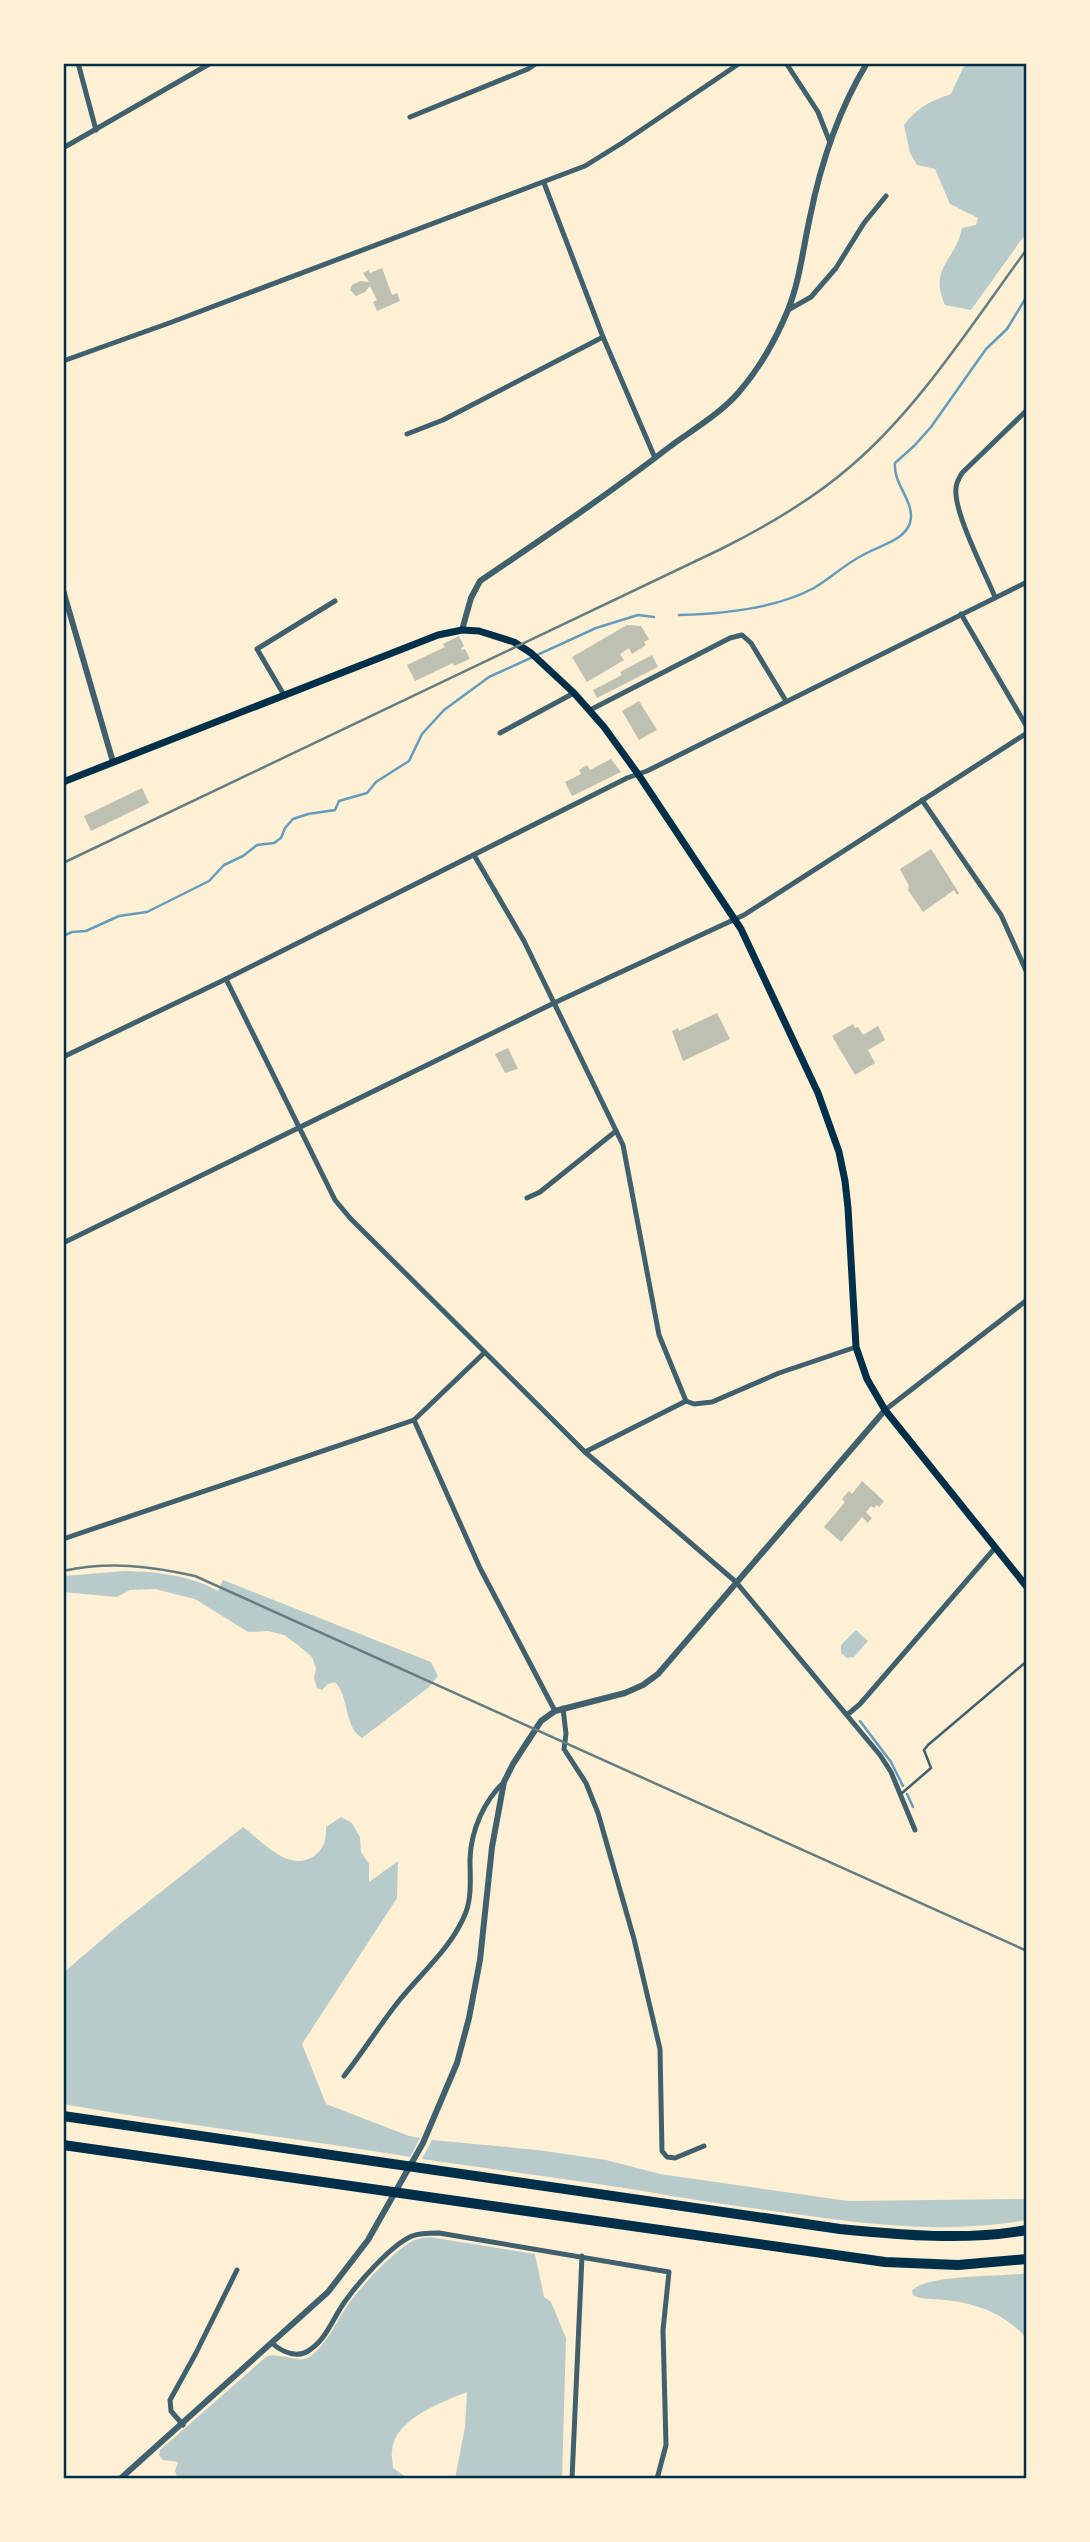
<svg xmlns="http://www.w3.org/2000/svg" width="1090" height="2542" font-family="Poppins,sans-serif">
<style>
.green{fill:#b9caca}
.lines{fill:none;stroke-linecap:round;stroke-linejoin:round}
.stream{stroke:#669bbc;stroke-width:2.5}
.building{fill:#bec0b2}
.service{stroke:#3f606c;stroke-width:2.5}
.minor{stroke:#3f606c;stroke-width:5}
.tertiary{stroke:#3f606c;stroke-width:6}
.secondary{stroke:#003049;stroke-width:7}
.motorway{stroke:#003049;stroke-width:10}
.rail{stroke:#657d81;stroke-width:2.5}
.neatline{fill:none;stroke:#003049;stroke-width:2.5}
</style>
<rect width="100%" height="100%" fill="#fdf0d5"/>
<g class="green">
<path d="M970 63H1027V232L971 310 945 305C928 267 956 261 962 228L976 225 978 218 950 204 935 169 917 165 910 153 904 125C919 106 929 102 951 94L963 68Z"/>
<path d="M126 1571C158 1572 189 1575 218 1591L223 1580 431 1662 438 1676 429 1687 362 1738C343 1725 350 1698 335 1682L328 1684 322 1690 317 1688 314 1678 316 1668 312 1657 299 1646 284 1635 268 1631 248 1632 195 1599 155 1589 130 1590 117 1597 63 1592V1576Z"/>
<path d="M856 1630 868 1641 854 1657 847 1658 841 1653V1645Z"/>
<path d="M341 1817 352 1823 360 1837 361 1852 369 1864V1882L398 1861 397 1898 302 2044 326 2104 409 2136 420 2138 410 2157C294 2137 178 2125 63 2104V1973L119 1925 243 1827C263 1842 289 1873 314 1856 325 1848 326 1839 326 1827Z"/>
<path d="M432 2140 538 2150 606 2160 660 2174 848 2201 1027 2199V2220C949 2234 872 2225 795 2214 744 2207 693 2200 643 2191 570 2179 496 2170 422 2159Z"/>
<path d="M429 2237 535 2254 544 2297 551 2302 566 2338 562 2479H455L465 2427 467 2392C442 2402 394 2419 392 2451 391 2457 393 2463 393 2468L409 2479H178L175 2471 178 2462 163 2460 159 2455 160 2450 267 2356C282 2352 299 2364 309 2357 327 2345 336 2322 348 2305 361 2286 389 2256 409 2243 415 2239 422 2238 429 2237Z"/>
<path d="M1027 2273V2339C1006 2314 976 2303 945 2300 934 2298 922 2301 913 2295L912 2291C925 2274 1003 2277 1027 2273Z"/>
</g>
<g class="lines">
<g class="stream">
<path d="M679 615C723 614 775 609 814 588 831 578 845 564 863 555 878 546 904 541 910 523 916 502 893 485 895 463L914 446 931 427 986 349 1007 329 1027 296"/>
<path d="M63 936 72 932 86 931 119 916 147 912 209 881 224 865 243 856 257 845 274 843 281 838 285 828 293 819 308 814 335 810 339 801 367 793 376 782 409 761 422 734 444 710 489 677 596 628 638 615 654 617"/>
<path d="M860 1721 891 1762 903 1786"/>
<path d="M907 1794 913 1807"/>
</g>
</g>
<g class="building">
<path d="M382 268 392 295 397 293 400 301 377 311 373 302 377 300 370 286 365 292 356 296 350 290 352 285 360 281 369 282 363 273 369 270 370 273Z"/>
<path d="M627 625 641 626 649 639 644 642 646 645 632 654 629 648 620 654 624 660 587 682 572 657Z"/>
<path d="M459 636 464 646 461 648 462 650 465 649 470 659 454 666 453 663 415 681 407 665 445 647 443 644Z"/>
<path d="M652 655 658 667 597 698 593 690 622 675 620 672Z"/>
<path d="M639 701 657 730 639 740 622 711Z"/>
<path d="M611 759 621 772 572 796 565 782 581 774 579 770 587 765 590 770Z"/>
<path d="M142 788 149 803 91 831 84 816Z"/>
<path d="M931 849 959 893 957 895 954 890 923 912 908 890 909 886 900 869Z"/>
<path d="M717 1013 730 1039 683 1061 672 1031 678 1028 679 1031Z"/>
<path d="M853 1024 855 1028 858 1027 863 1035 878 1026 885 1040 868 1050 875 1063 855 1075 832 1036Z"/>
<path d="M508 1048 518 1069 505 1073 495 1054Z"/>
<path d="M862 1481 884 1501 879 1507 877 1505 874 1508 871 1506 866 1512 872 1518 868 1523 862 1517 841 1542 824 1527 845 1502 842 1499 849 1491 852 1494Z"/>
</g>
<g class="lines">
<path class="service" d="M901 1794 931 1768 924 1750 928 1745 1027 1661"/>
<g class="minor">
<path d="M78 63 96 130"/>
<path d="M786 63 818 112 829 140"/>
<path d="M410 117 528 69 537 63"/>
<path d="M63 148 211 63"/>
<path d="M544 183 603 337 655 458"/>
<path d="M788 310 811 297 836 268 864 223 886 196"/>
<path d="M63 361 172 322 585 166 622 143 740 63"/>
<path d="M407 434 443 420 603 337"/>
<path d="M995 597C985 573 957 518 956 494 955 485 958 480 962 473L1027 410"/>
<path d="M961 614 1027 727"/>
<path d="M284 695 257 649 335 601"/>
<path d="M590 710 730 638 742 635 751 643 786 701"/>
<path d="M500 733 574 693"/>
<path d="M922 800 1001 915 1027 973"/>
<path d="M474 855 524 941 623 1145 659 1335 686 1401"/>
<path d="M226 979 335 1200 350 1218 585 1452 736 1582 880 1755 891 1772 915 1830"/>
<path d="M63 1057 226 979 627 778 647 771 1027 582"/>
<path d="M527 1198 540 1192 616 1131"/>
<path d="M63 1243 554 1003 744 915 1027 733"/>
<path d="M885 1410 1027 1300"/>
<path d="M414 1420 480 1568 555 1711"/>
<path d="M585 1452 686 1401 694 1404 712 1402 779 1373 856 1347"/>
<path d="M63 1539 414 1420 484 1353"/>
<path d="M563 1708 566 1734 564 1749 586 1783 598 1813 634 1939 660 2049 662 2151 667 2157 675 2158 704 2146"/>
<path d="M847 1715 860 1704 995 1548"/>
<path d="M344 2076C363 2052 379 2026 398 2002 421 1973 452 1948 466 1912 472 1895 470 1877 470 1859 471 1830 484 1801 504 1782"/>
<path d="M272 2343C283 2353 299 2359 311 2349 327 2338 334 2316 346 2300 359 2282 391 2245 412 2236 420 2233 430 2233 439 2233L669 2272 663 2330 666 2445 657 2479"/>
<path d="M183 2425 171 2411 170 2400 196 2353 237 2270"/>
<path d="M572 2479 582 2256"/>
</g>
<g class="tertiary">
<path d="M63 590 113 762"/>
<path d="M462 630 471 598 480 581C545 537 610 493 672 445 694 429 721 413 739 392 759 369 776 339 788 310 800 280 803 248 810 217 821 162 838 111 867 63"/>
<path d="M120 2479 328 2292 368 2240 423 2143 457 2063 469 2018 480 1960 492 1847 504 1782 513 1764 541 1721 555 1711 625 1693 643 1685 658 1674 885 1410"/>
</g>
<path class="secondary" d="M63 782 438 635 462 630 479 631 514 642 531 653 574 693 604 727 638 774 741 929 818 1093 839 1152 845 1181 848 1208 856 1347 867 1379 885 1410 1027 1587"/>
<g class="motorway">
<path d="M63 2116 840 2229C902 2235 965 2241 1027 2230"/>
<path d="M63 2145 885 2262 958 2265 1027 2259"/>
</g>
<g class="rail">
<path d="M63 863 721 549C767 526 812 500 851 466 919 408 974 321 1027 249"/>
<path d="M63 1571C110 1561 149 1566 195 1576L1027 1951"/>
</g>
</g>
<rect width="1090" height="2542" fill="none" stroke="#fdf0d5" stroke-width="130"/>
<rect x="65" y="65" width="960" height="2412" class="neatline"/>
</svg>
